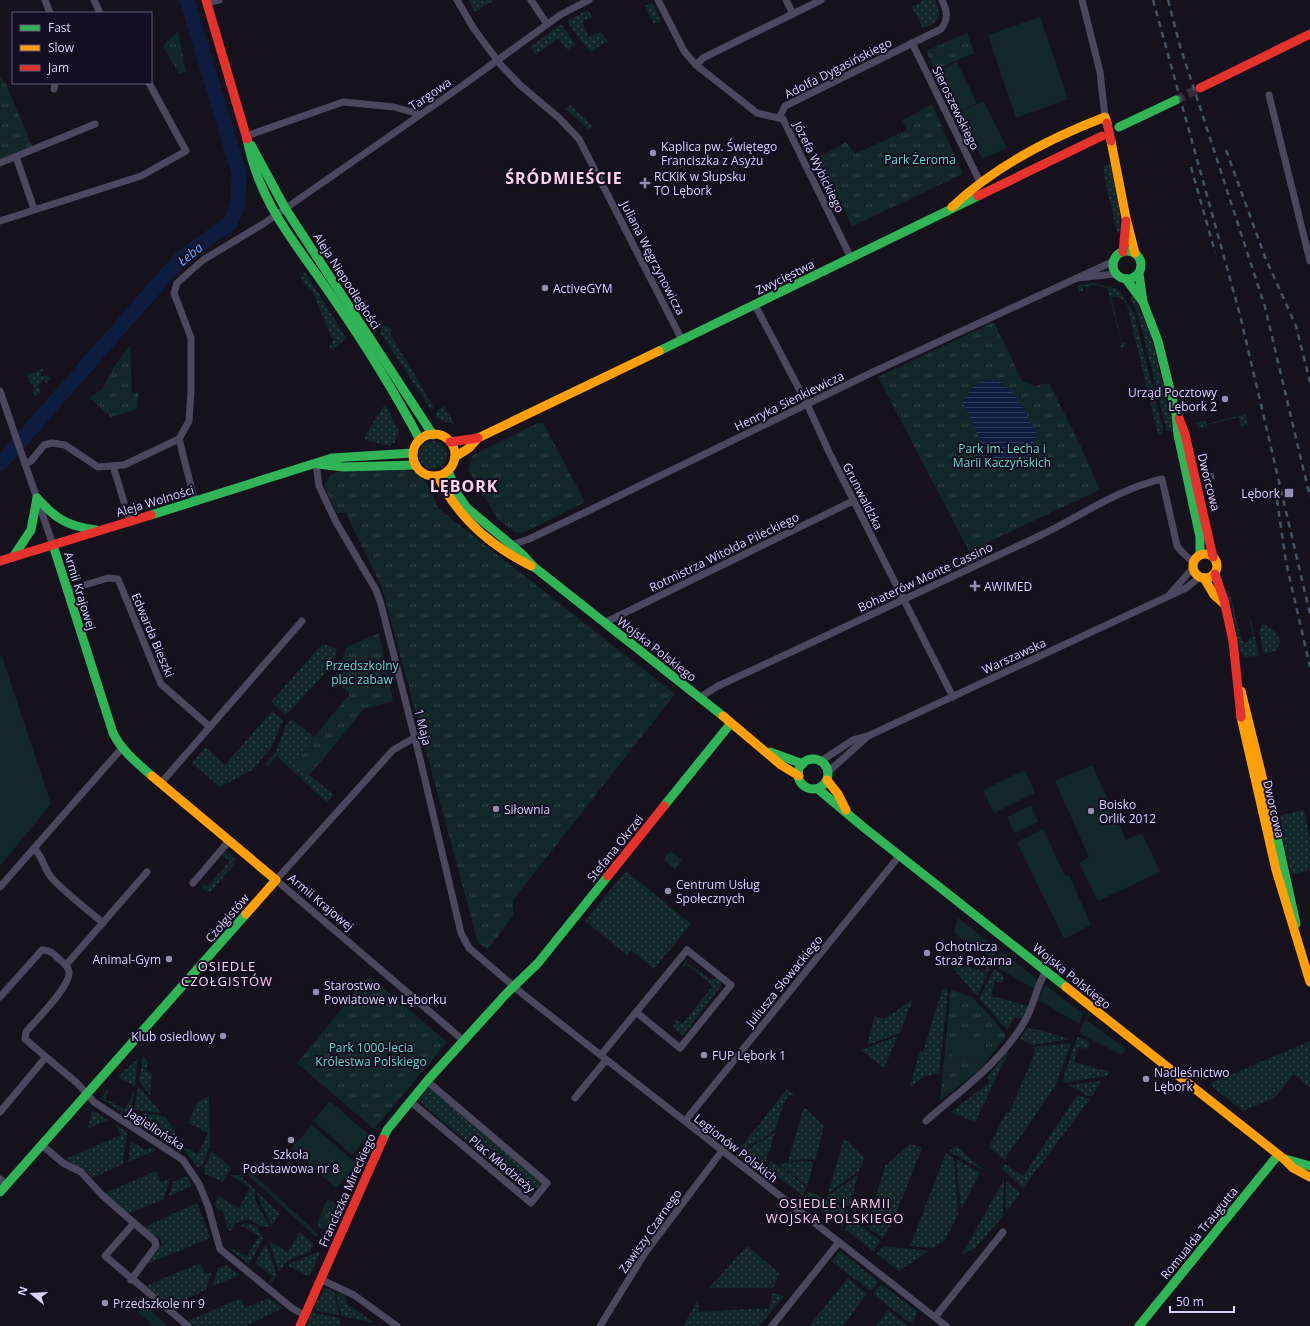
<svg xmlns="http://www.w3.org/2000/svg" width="1310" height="1326" font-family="'Open Sans',sans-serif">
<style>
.grass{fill:url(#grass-dots)}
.park{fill:url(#park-tufts)}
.garden{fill:#122729}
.water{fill:url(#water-rules)}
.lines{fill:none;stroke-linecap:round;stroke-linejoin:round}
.river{stroke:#0e1c3f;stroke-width:15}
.secondary-tunnel{stroke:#322e3f;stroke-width:9;stroke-dasharray:9 4.5;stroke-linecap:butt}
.street{stroke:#4b485e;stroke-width:7}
.fast{stroke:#30b455;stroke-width:9}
.slow{stroke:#ff9f0a;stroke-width:9}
.jam{stroke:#e5322d;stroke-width:9}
.rail{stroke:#435466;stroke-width:2.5;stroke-dasharray:6 5;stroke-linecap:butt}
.jam-bridge{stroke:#e5322d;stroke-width:9}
.poi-dot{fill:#948eaf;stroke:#130e22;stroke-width:1.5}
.labels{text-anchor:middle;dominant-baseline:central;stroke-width:4;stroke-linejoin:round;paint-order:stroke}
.street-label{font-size:12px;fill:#d9d0fe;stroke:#130e22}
.poi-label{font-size:12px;fill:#d9d0fe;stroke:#130e22;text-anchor:start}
.park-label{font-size:12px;fill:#5fdbc5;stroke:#130e22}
.water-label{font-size:13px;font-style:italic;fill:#62a8fa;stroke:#130e22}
.neighbourhood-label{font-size:13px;letter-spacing:1px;fill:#fed2eb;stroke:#130e22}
.district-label{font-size:16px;font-weight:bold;letter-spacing:1px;fill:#fed2eb;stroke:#130e22}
</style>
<defs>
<pattern id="grass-dots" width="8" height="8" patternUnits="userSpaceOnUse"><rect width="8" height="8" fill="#122729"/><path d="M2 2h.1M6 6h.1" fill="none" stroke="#344549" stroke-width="1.8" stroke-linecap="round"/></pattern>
<pattern id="park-tufts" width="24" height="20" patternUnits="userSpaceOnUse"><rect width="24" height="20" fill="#122729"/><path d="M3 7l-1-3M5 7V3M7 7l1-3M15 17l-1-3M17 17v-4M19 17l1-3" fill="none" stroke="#344549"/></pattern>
<pattern id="water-rules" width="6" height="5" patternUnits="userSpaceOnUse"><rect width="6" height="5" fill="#0e1c3f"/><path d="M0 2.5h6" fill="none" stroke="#303c5c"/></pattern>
</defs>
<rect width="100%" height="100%" fill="#15121d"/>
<g class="grass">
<path d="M468 0H494L475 12Z"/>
<path d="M924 0H935C942 16 940 23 923 28L912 7Z"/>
<path d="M652 2 661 21 654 24 645 6Z"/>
<path d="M588 10 592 17 582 22 589 37 600 32 608 41 591 52 580 40 567 21Z"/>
<path d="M561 24 575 44 568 50 558 38 536 55 530 47Z"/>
<path d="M570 105 593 126 589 130 566 109Z"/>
<path d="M1110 164C1119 172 1120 221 1121 234L1117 232 1104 176V165Z"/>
<path d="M305 272 346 338 333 350H330L329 347 333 341 312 290 307 287 301 278Z"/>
<path d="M1088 283H1093L1118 289 1134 314 1163 429 1162 433 1158 435 1127 304C1123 299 1118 295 1111 297L1122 343H1126L1125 346 1121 348 1118 346 1122 345 1107 287 1092 285 1087 288 1085 285 1082 287 1084 290 1079 292 1078 286Z"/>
<path d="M1133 296 1151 336 1174 432 1167 431 1138 314 1130 298Z"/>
<path d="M383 325 390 327 393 331 390 333 433 406 432 411 380 332Z"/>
<path d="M43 369 44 371 40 373 42 377 45 375 50 378 47 383 42 380 38 387 41 391 35 397 33 391 35 389 33 384H31L27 375Z"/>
<path d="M385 404 399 432 395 442 389 446 364 440 369 429Z"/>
<path d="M444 406 455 425 435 418 437 411Z"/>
<path d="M1246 414 1248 425 1241 426 1239 417 1207 425 1208 428H1198L1195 423 1205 421 1207 424Z"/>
<circle cx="433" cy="455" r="14"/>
<path d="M1229 590 1242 641 1247 643 1249 638 1253 637 1249 618 1251 621 1259 656 1245 657 1239 650 1232 606 1226 591Z"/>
<path d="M1263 624 1276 632 1280 641 1276 651 1264 654 1259 631Z"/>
<path d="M322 644 337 648 333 665 286 715 271 702Z"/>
<path d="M272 711 283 720 271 748 252 770 220 787 192 763 206 747 225 765Z"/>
<path d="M291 719 314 737 293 762 334 795 327 803 277 756 267 767 266 763 276 752 285 727Z"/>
<path d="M1304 810 1310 838V870L1292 875 1277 816Z"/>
<path d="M226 851 235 859 233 866 210 892H207L203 889 202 883 207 887 230 861 222 855Z"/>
<path d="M626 871 691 924 654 969 631 950 627 955 585 921Z"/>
<path d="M688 959 687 963 711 980 717 978 721 982V986L683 1036 673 1026 676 1022 674 1021 675 1019 682 1024 712 987 711 984 686 964 684 967 682 965Z"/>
<path d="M989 959 993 962 992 964 977 996 946 960 985 972Z"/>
<path d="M995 970 1002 974 1004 977 1002 983 995 981 991 996 1028 1006 1023 1019 1015 1017 1007 1030 979 999 993 971Z"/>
<path d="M948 989 939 1073 923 1077 912 1086 910 1085 920 1051 923 1052 942 990Z"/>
<path d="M913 999 900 1033 867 1045 875 1016 883 1019 888 1017Z"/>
<path d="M1027 1027 1071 1039 1033 1045 1020 1039Z"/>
<path d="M898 1036 884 1068 861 1050Z"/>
<path d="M1079 1037 1089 1042V1045L1087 1049 1078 1047 1074 1062 1110 1072 1107 1076 1067 1082 1062 1081 1077 1038Z"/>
<path d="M1310 1041V1088L1294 1074 1274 1098 1243 1111 1209 1084Z"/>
<path d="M1071 1043 1056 1085 1004 1160 989 1147 1006 1112 1009 1113 1035 1052 1034 1047Z"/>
<path d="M1009 1051 975 1122 951 1112 990 1082 986 1078Z"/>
<path d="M143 1056 148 1062 146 1070 152 1074 150 1095 139 1081Z"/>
<path d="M138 1058 135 1086 118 1077Z"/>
<path d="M1102 1081 1092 1096H1087L1069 1085Z"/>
<path d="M429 1087 542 1183 529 1196 418 1100Z"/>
<path d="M138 1088 141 1089 161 1113 134 1110Z"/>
<path d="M787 1089 795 1095H789C781 1105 781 1116 776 1127 772 1137 753 1143 744 1148L741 1147Z"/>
<path d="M109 1090 105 1099 125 1109 134 1092 131 1110 125 1112H122L101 1099 106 1091Z"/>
<path d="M1077 1095 1090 1099 1023 1188 1002 1169 1005 1164 1023 1176Z"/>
<path d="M209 1096 210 1147 202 1166 198 1167 185 1151 175 1147 176 1143 198 1154 208 1133 188 1123 197 1103Z"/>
<path d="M804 1107 824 1126 815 1160 804 1159 788 1162Z"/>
<path d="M92 1110 109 1120 88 1128Z"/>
<path d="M142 1113 164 1116 174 1129 176 1136 171 1143 167 1142 170 1135 145 1121Z"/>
<path d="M116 1125 127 1132 123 1164 92 1178 87 1172 65 1159 121 1135Z"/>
<path d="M775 1133 763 1169 757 1170 740 1156 743 1151Z"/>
<path d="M844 1138 865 1158 859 1171 828 1194Z"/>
<path d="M131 1141 145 1150 151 1147 156 1150 128 1162Z"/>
<path d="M910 1144 922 1148 896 1213 868 1223 885 1166Z"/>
<path d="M957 1146 984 1171 948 1151Z"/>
<path d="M212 1151 231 1168 223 1182 205 1174 204 1168Z"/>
<path d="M946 1153 954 1158 958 1215 944 1241 933 1248 910 1246Z"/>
<path d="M956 1159 980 1173 961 1210Z"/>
<path d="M771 1161 784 1169 806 1187 804 1194 802 1195 769 1170 768 1166Z"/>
<path d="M804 1161 814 1162 807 1186 779 1164Z"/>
<path d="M156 1171 161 1182 170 1178 164 1199 128 1214 105 1193Z"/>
<path d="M230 1175H239L255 1190V1200L270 1227 261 1226 249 1219 236 1223 231 1231 226 1228 227 1225 223 1211 217 1209 215 1205 218 1196 239 1208 250 1188Z"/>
<path d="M858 1175 849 1207 826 1197Z"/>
<path d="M187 1176 192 1186 169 1196 173 1182Z"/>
<path d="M1004 1180 1003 1216 975 1248 962 1254Z"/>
<path d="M1006 1181 1020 1193 1006 1213Z"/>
<path d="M808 1191 849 1210 842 1226 805 1197Z"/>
<path d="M257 1192 280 1214 272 1226 259 1200Z"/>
<path d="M197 1203 210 1237 206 1240 149 1263 162 1244 161 1239 148 1231 145 1227Z"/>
<path d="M895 1217 883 1239 866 1226Z"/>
<path d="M848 1222 863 1227 881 1241 873 1251 845 1229Z"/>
<path d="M246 1223 257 1226 263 1239 249 1264 226 1246 247 1256 259 1236 240 1225Z"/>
<path d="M300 1232 314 1244 309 1252 287 1261 279 1272 269 1241 288 1252Z"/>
<path d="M266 1243 277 1275 272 1283 269 1282 272 1276 255 1263Z"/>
<path d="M747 1246 779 1273 773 1288H709Z"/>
<path d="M884 1246 929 1251 899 1271 876 1253Z"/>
<path d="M319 1251V1255L309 1277 287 1265Z"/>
<path d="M840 1251 877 1280 878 1282 871 1291 832 1262Z"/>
<path d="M200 1263 205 1274 211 1273 206 1290 171 1306 146 1286Z"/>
<path d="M227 1265 240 1275 214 1286 213 1284 218 1268Z"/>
<path d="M848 1278 867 1294 843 1326H809Z"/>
<path d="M881 1284 918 1312 913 1322 910 1323 873 1294Z"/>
<path d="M325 1288 334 1291 339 1315 313 1310Z"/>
<path d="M336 1292 345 1296 347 1304 375 1323 341 1316Z"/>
<path d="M772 1293 784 1296 759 1326H683L698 1300 699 1312 770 1308Z"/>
<path d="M241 1298 245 1308 269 1298 283 1308 246 1326H194L188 1321Z"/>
<path d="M888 1310 908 1326H876Z"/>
<path d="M312 1312 339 1318 341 1326H306Z"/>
</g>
<g class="park">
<path d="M178 31 186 72 179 74 163 46Z"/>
<path d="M967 33 974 53 935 70 926 51Z"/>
<path d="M0 77 6 84 32 146 0 159Z"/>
<path d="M932 104 963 174 852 226 819 157 846 142 855 154 907 130 902 121Z"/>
<path d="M994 322 1022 381 1035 386 1049 383 1081 447 1100 490 969 551 878 377Z"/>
<path d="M130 345 132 393H139L137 409 111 417 90 398 103 388 114 367Z"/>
<path d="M538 423H543L585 502 523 533H516L498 519 468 470 473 455Z"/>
<path d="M396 468C427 471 426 484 439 509L675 694 513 900V916L488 949 478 943 382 588 346 513H337L324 486 329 477 336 472Z"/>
<path d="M379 633 393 701 364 709 309 776 293 762 350 694 334 678 347 647Z"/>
<path d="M671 851 682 860 675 869 664 860Z"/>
<path d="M369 976 447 1042 374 1129 297 1063Z"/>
<path d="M951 990 972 997 995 1021 1006 1036 980 1069 940 1101Z"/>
<path d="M328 1200 334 1202 338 1209 330 1228 322 1229 318 1226C317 1220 319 1219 321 1214 324 1208 322 1205 328 1200Z"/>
<path d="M144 1305 168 1326H153L138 1312Z"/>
</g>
<g class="garden">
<path d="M1040 17 1068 99 1016 118 988 35Z"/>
<path d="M957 62 977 103 958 112 938 71Z"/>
<path d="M983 101 1007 148 982 159 959 113Z"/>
<path d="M2 656 51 804 0 866V657Z"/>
<path d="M1092 765 1126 840 1142 833 1160 872 1098 901 1079 863 1089 857 1055 781Z"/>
<path d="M1025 770 1035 793 994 813 983 790Z"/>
<path d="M1031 805 1038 822 1014 833 1007 817Z"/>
<path d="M1043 829 1065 876 1069 875 1091 925 1064 939 1017 842Z"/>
<path d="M958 918 997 948 995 956 992 957 956 935 954 931Z"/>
<path d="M1000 952 1005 954 1039 981 1036 988H1033L999 969 996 965Z"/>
<path d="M1045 985 1083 1014 1079 1024 1038 1000Z"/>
<path d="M1085 1019 1126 1049 1122 1055 1082 1035 1080 1031Z"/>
<path d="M951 1041H986V1058L951 1057Z"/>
<path d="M330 1101 369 1135 352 1155 313 1121Z"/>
<path d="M312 1125 357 1164 336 1188 291 1149Z"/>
<path d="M251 1172 318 1234 316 1237 248 1175Z"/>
</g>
<path class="water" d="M996 378 1011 391 1020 403 1037 434C1036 448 1025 467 1009 469 1004 470 998 467 993 466L963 403C969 389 979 378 995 380Z"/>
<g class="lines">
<path class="river" d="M0 464 181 258 230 223 238 205 239 173 187 0"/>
<path class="secondary-tunnel" d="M1176 100 1200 88"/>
<g class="street">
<path d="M45 0 50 13"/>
<path d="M94 0 100 13"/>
<path d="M457 0 474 29 500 64 520 85 559 118 579 139 682 340"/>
<path d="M531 0 547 24"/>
<path d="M658 0 684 51 696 65 757 113 783 119 851 258"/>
<path d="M786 0 793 14"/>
<path d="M1082 0 1100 72 1105 117"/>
<path d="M207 3 219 0"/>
<path d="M912 43 980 182"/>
<path d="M696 65 703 58 821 0"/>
<path d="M54 89 55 83"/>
<path d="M1269 95 1310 261"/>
<path d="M779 118 785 106 941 29C949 19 947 11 942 0"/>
<path d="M246 136 343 102 394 107 419 114"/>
<path d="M16 157 34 209"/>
<path d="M0 163 95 124"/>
<path d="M0 221 141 176 186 151 149 83"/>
<path d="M1077 278 1115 274"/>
<path d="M755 305 807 404 829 452 953 697"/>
<path d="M0 391 53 545"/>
<path d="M179 439 195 502"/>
<path d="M25 464 31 461 44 445 52 443 65 445 98 467 124 465 179 439 189 421 191 391V338L174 293 177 283 203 260 263 224 466 83 560 15 589 0"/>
<path d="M316 464 319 486 336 522 376 590 381 604 421 763 461 933 469 948 524 995 946 1326"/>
<path d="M113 466 124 502"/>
<path d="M127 512 130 521"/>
<path d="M511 545 529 539 590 510 875 371 1114 261"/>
<path d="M68 590 108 578 118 579 161 684 210 727"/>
<path d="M1170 594 1193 568"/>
<path d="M604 623 853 501"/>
<path d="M701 699 705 694 718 686C825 636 932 587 1039 536 1079 517 1118 489 1162 479L1177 546 1182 552 1194 563"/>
<path d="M414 738 393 750 276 880 464 1041"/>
<path d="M821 761 853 740 868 736 1186 588 1200 577"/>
<path d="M828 772 866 738"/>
<path d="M161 783 302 621"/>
<path d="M34 848C42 856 44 868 51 877 66 894 86 908 103 923"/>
<path d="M193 883 229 841"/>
<path d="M0 887 122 748"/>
<path d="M66 965 147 872"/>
<path d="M0 997 42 950C50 950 54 954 60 960 64 963 68 966 69 972 71 986 36 1020 26 1032L25 1039 46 1057 0 1112"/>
<path d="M601 1055 687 950 731 985 680 1048 636 1012"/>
<path d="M46 1057 77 1083 94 1102 183 1160 199 1184 208 1206 220 1249 292 1308 304 1315"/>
<path d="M575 1098 606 1060"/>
<path d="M410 1101 531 1203 547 1183 427 1081"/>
<path d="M685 1121 900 855"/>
<path d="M926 1121C962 1089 1002 1062 1026 1019 1034 1004 1037 985 1046 971"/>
<path d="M42 1145 63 1163 81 1172 102 1195 134 1223"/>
<path d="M0 1179 7 1185"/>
<path d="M320 1279 354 1295 397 1326"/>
<path d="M131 1280 156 1246 155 1241 134 1223 105 1256 188 1326"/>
<path d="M935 1317 1003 1232"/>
<path d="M600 1326 645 1253 722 1151"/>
<path d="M772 1326 839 1242"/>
</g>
<g class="fast">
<path d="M1119 127 1176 100"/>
<path d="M247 139C260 206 296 243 333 298 364 343 394 391 420 440"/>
<path d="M251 145 285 208 433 435"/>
<circle cx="1127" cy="265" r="14"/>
<path d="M1139 274 1143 302 1158 341 1176 414 1178 435 1200 537V555"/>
<path d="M1126 279 1143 302"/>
<path d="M659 351 978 196"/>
<path d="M318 464 343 467 416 465"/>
<path d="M448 471 458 495 467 508 522 554 534 567 723 716"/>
<path d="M37 498C56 519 67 526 96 530"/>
<path d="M151 515 332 458 413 453"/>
<path d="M53 545 113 733C122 751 137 763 152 776"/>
<path d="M13 557 31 530 37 498"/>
<path d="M770 752 803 764"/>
<circle cx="813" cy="774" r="15"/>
<path d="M818 789 862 826 1066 987"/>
<path d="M664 806 731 723"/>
<path d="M1276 833 1296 924"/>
<path d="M383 1139 387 1130 427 1081 506 994 538 963 608 876"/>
<path d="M1285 1159 1310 1166"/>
<path d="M0 1192 246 914"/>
<path d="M1139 1326 1278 1155"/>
</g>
<g class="slow">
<path d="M1111 141 1126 218 1135 253"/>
<path d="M952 207C995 166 1050 138 1105 117L1107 123"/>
<circle cx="434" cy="455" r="21"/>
<path d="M455 457 469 448 478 438 659 351"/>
<path d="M438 476C457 517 491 546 531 566"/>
<circle cx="1205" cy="566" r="12"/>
<path d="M1204 578 1214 595 1224 604"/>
<path d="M1241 691 1276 833"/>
<path d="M723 716 781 765 799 776"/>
<path d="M1241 717 1276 870 1310 982"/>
<path d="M152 776 276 880 246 914"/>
<path d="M827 780 838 794 846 810"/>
<path d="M1066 987 1284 1159 1293 1168 1310 1177"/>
</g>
<g class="jam">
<path d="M206 0 247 139"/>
<path d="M1200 88 1310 34"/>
<path d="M978 196 1102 136"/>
<path d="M1123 252 1126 221"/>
<path d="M1179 418 1185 434 1213 557"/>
<path d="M450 442 478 438"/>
<path d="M0 561 151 515"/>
<path d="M1215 574 1224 600 1233 641 1241 717"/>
<path d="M608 876 664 806"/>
<path d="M300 1326 383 1139"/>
</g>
<g class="rail">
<path d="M1153 0 1240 315 1310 614"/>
<path d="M1168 0 1180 46 1265 307 1310 497"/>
<path d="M1226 150 1265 257 1296 326 1310 382"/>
<path d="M1191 167 1215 252"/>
<path d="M1212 473 1214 483"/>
<path d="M1277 500 1286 562 1310 667"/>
</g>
<path class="jam-bridge" d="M1107 123 1111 141"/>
</g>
<g class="poi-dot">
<circle cx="653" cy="153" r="4"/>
<path d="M643 177h4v4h4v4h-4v4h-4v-4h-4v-4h4z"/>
<circle cx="545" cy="288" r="4"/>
<circle cx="1225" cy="399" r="4"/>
<rect x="1284" y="488" width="10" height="10" rx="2"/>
<path d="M973 580h4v4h4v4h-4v4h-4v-4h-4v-4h4z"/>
<circle cx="496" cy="809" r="4"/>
<circle cx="1091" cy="811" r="4"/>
<circle cx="668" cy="891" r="4"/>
<circle cx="927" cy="953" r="4"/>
<circle cx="169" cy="959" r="4"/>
<circle cx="316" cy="992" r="4"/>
<circle cx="223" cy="1036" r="4"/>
<circle cx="704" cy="1055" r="4"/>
<circle cx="1146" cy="1079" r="4"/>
<circle cx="291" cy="1140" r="4"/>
<circle cx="105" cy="1303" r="4"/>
</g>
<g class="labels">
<g class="street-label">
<text transform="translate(838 68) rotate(-27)">Adolfa Dygasińskiego</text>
<text transform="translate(430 94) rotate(-34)">Targowa</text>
<text transform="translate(956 108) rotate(64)">Sieroszewskiego</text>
<text transform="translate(819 167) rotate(64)">Józefa Wybickiego</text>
<text transform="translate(653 258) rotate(63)">Juliana Węgrzynowicza</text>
<text transform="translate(785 277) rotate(-26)">Zwycięstwa</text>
<text transform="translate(347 281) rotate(57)">Aleja Niepodległości</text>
<text transform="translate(789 401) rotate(-26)">Henryka Sienkiewicza</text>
<text transform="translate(1209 482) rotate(76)">Dworcowa</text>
<text transform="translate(863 496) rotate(63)">Grunwaldzka</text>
<text transform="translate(155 501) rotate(-17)">Aleja Wolności</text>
<text transform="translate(724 552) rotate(-26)">Rotmistrza Witolda Pileckiego</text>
<text transform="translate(925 577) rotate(-25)">Bohaterów Monte Cassino</text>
<text transform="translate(80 591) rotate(73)">Armii Krajowej</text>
<text transform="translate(153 635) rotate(67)">Edwarda Bieszki</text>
<text transform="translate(657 649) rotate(38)">Wojska Polskiego</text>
<text transform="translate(1014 656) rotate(-25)">Warszawska</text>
<text transform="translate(423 727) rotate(76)">1 Maja</text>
<text transform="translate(1274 809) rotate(77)">Dworcowa</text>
<text transform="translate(615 848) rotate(-51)">Stefana Okrzei</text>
<text transform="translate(321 902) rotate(40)">Armii Krajowej</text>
<text transform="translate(227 918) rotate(-49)">Czołgistów</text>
<text transform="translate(1072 976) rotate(39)">Wojska Polskiego</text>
<text transform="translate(784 981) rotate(-51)">Juliusza Słowackiego</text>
<text transform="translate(156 1129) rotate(33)">Jagiellońska</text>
<text transform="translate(736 1148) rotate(38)">Legionów Polskich</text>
<text transform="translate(502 1164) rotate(40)">Plac Młodzieży</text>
<text transform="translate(347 1190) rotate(-66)">Franciszka Mireckiego</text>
<text transform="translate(650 1231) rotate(-55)">Zawiszy Czarnego</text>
<text transform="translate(1199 1233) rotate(-51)">Romualda Traugutta</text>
</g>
<g class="poi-label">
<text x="661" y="146">Kaplica pw. Świętego<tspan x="661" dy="14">Franciszka z Asyżu</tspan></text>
<text x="654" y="176">RCKiK w Słupsku<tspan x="654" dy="14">TO Lębork</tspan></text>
<text x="553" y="288">ActiveGYM</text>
<text x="1217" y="392" text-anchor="end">Urząd Pocztowy<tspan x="1217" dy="14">Lębork 2</tspan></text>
<text x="1280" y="493" text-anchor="end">Lębork</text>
<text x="984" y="586">AWIMED</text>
<text x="1099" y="804">Boisko<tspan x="1099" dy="14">Orlik 2012</tspan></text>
<text x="504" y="809">Siłownia</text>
<text x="676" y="884">Centrum Usług<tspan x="676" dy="14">Społecznych</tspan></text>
<text x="935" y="946">Ochotnicza<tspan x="935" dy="14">Straż Pożarna</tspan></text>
<text x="161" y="959" text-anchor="end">Animal-Gym</text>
<text x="324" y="985">Starostwo<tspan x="324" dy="14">Powiatowe w Lęborku</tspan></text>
<text x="215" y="1036" text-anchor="end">Klub osiedlowy</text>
<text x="712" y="1055">FUP Lębork 1</text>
<text x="1154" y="1072">Nadleśnictwo<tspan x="1154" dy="14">Lębork</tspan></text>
<text x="291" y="1154" text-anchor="middle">Szkoła<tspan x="291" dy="14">Podstawowa nr 8</tspan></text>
<text x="113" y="1303">Przedszkole nr 9</text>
</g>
<g class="park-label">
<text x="920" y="159">Park Żeroma</text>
<text x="1002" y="448">Park im. Lecha i<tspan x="1002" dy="14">Marii Kaczyńskich</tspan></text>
<text x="362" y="665">Przedszkolny<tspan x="362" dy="14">plac zabaw</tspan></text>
<text x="371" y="1047">Park 1000-lecia<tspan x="371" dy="14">Królestwa Polskiego</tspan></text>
</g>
<g class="water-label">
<text transform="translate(190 254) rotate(-39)">Łeba</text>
</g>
<g class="neighbourhood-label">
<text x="227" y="966">OSIEDLE<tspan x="227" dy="15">CZOŁGISTÓW</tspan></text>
<text x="835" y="1203">OSIEDLE I ARMII<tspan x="835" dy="15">WOJSKA POLSKIEGO</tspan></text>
</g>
<g class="district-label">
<text x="564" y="178">ŚRÓDMIEŚCIE</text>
<text x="464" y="486">LĘBORK</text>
</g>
</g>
<rect x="12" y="12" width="140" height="72" fill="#130e22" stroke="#625c7a"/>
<rect x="20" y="25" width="20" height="6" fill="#30b455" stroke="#625c7a"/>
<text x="48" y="32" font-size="12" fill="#d9d0fe">Fast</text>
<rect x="20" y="45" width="20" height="6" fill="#ff9f0a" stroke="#625c7a"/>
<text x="48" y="52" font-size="12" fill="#d9d0fe">Slow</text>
<rect x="20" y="65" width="20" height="6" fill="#e5322d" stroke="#625c7a"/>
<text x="48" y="72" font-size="12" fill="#d9d0fe">Jam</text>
<g transform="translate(32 1294) rotate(288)" stroke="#130e22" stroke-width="3" paint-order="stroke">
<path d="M0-3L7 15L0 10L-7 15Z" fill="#d9d0fe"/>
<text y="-6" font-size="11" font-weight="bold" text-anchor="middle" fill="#d9d0fe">N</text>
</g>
<path d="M1170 1306v6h64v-6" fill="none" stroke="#d9d0fe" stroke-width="2"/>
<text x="1176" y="1306" font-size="12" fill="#d9d0fe" stroke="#130e22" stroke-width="3" paint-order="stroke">50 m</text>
</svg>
